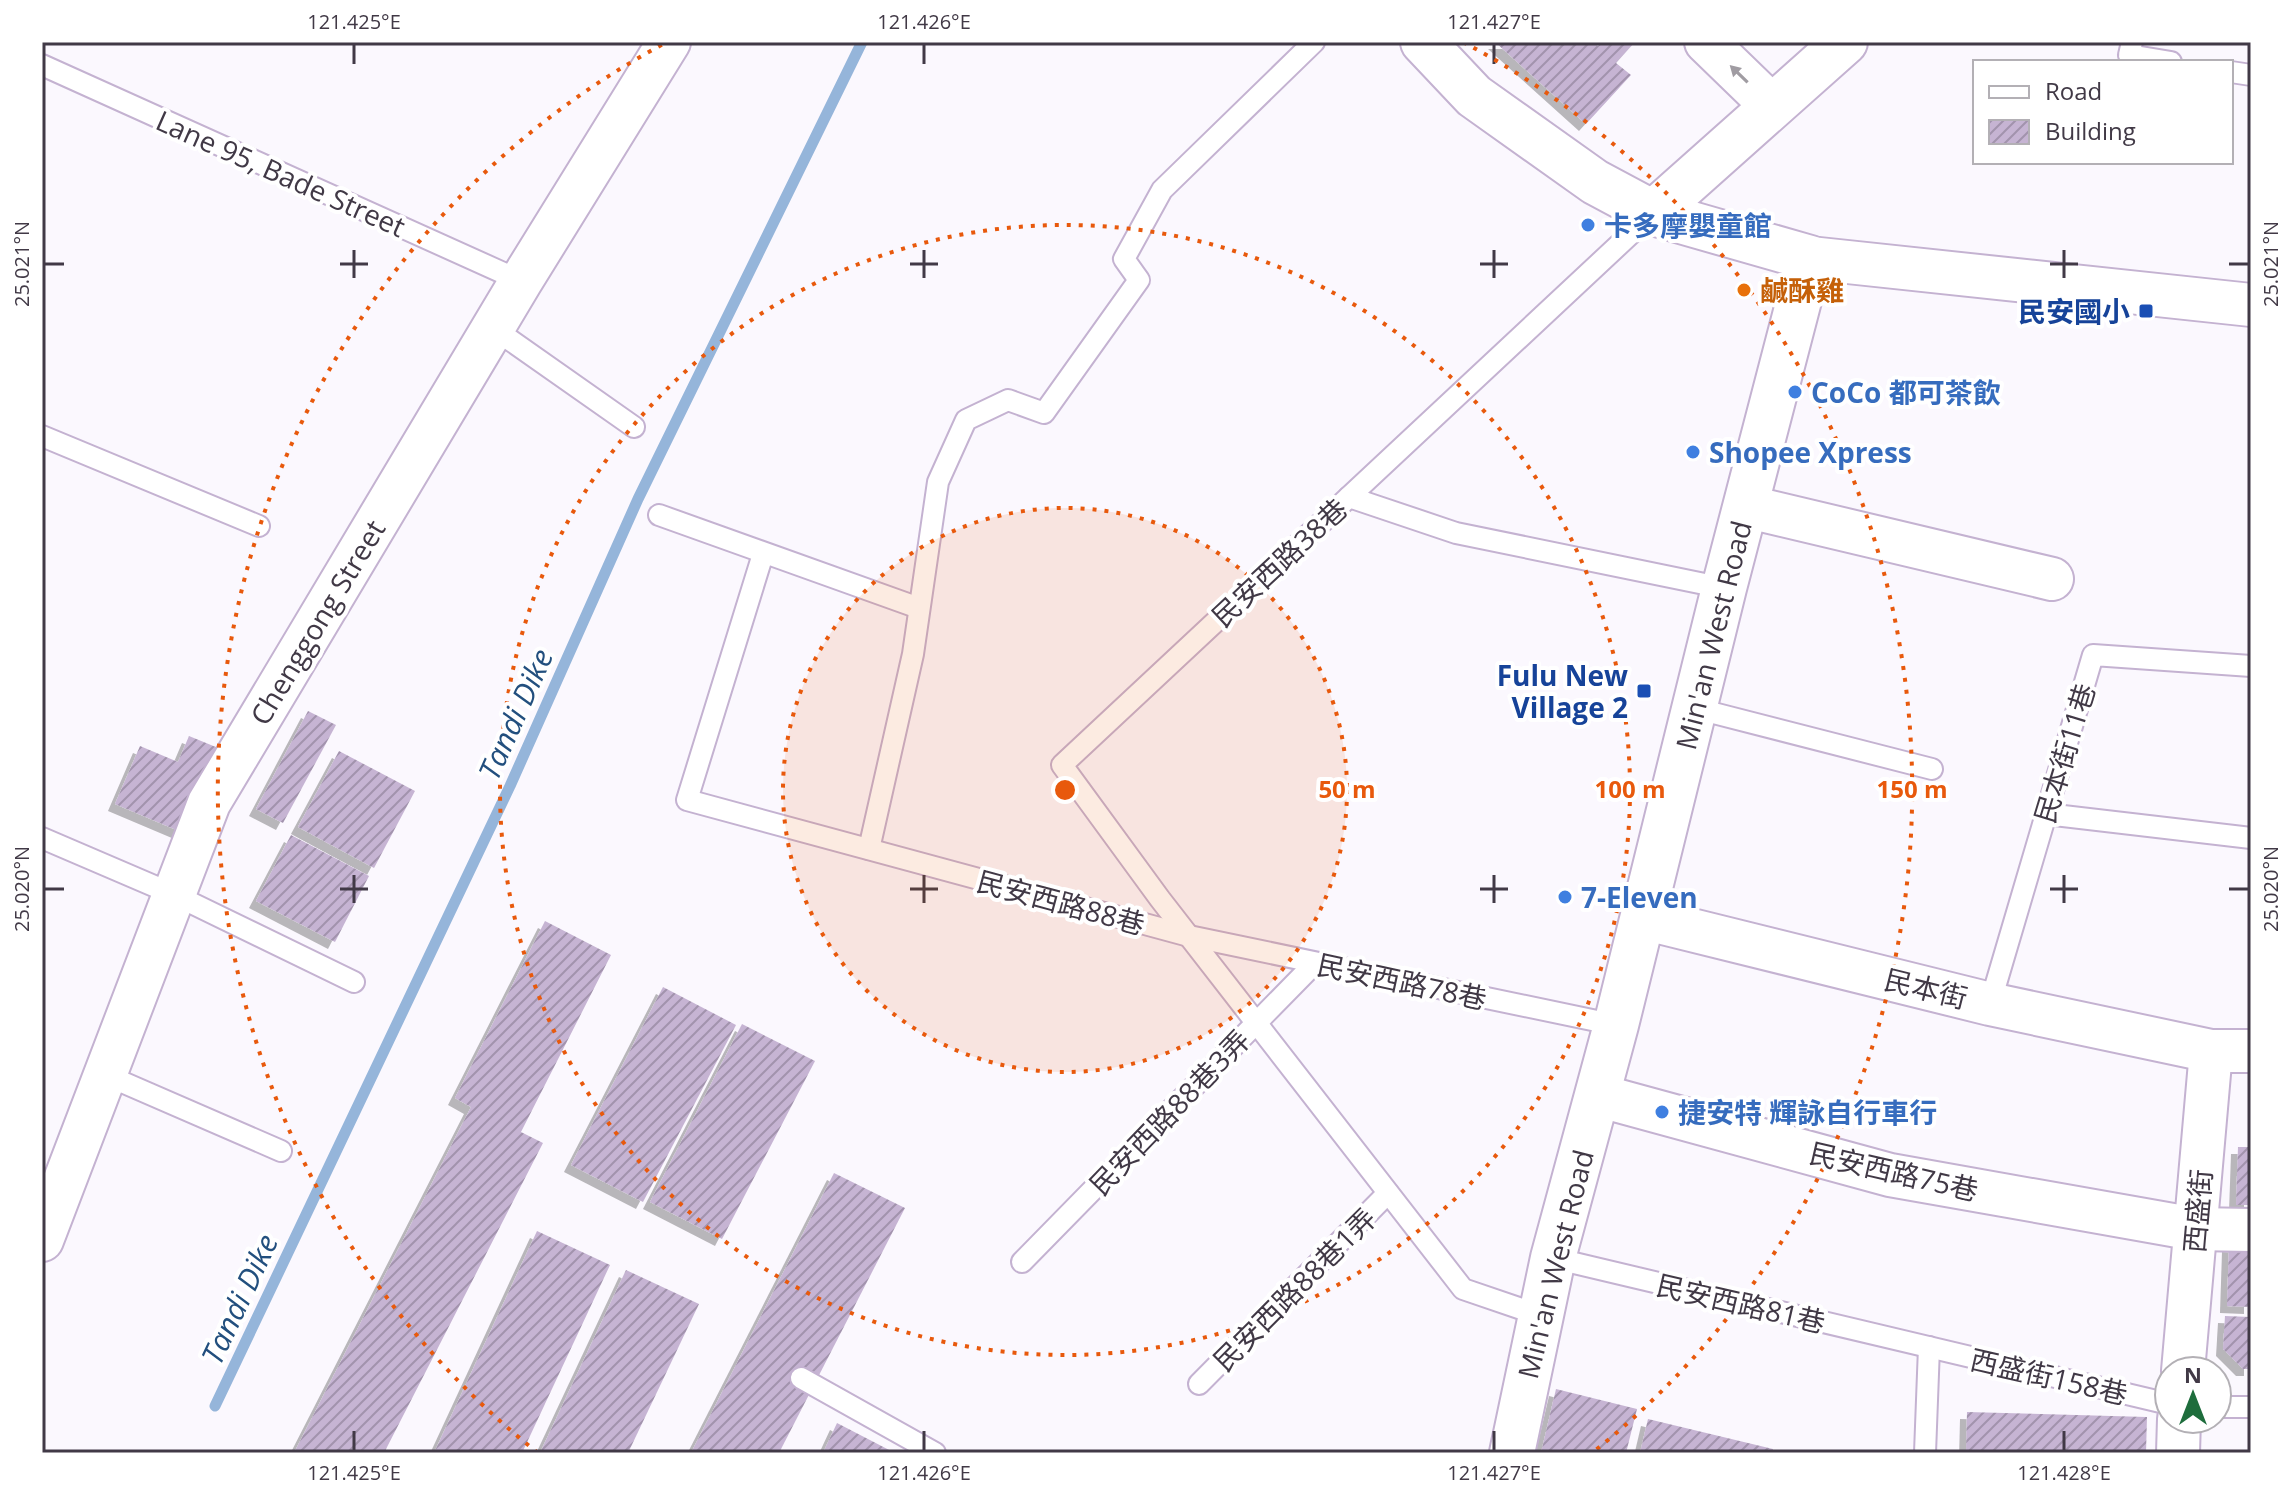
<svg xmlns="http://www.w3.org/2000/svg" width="2293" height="1495" font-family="'Open Sans','Noto Sans TC',sans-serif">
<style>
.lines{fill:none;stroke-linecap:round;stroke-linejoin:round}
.stream{stroke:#95b5da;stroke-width:11}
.building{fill:url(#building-hatch);filter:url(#shadow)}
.lane-casing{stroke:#c4b2d1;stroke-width:24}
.street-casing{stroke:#c4b2d1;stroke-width:46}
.secondary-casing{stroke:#c4b2d1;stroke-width:48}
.lane{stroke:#fff;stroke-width:20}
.street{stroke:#fff;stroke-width:42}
.secondary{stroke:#fff;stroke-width:44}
.oneway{fill:#a09ca2}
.ticks{fill:none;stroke:#413946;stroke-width:3}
.ring{fill:none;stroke:#e8590c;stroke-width:4;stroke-dasharray:4 8}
.shop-dot{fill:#3f7fe0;stroke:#fff;stroke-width:3}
.food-dot{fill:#e8710a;stroke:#fff;stroke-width:3}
.transit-dot{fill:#1a4fb4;stroke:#fff;stroke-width:3}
.labels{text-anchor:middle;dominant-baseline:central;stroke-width:8;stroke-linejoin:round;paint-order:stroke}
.street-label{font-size:28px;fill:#413946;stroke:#fff}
.shop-label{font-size:28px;font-weight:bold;fill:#366cbe;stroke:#fff;text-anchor:start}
.food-label{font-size:28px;font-weight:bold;fill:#c56008;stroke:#fff;text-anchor:start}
.transit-label{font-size:28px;font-weight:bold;fill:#164399;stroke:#fff;text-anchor:end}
.water-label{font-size:30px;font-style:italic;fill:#224f7e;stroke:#fff}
.centre{fill:#e8590c;stroke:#fff;stroke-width:4}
.ring-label{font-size:24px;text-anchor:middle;font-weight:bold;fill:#e8590c;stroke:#fff;stroke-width:8;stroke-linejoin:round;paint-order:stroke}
.neatline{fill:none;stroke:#413946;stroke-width:3}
.ticks-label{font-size:20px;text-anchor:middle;fill:#413946}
</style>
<defs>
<pattern id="building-hatch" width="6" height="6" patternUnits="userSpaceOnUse" patternTransform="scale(2)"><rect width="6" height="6" fill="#c6b4d3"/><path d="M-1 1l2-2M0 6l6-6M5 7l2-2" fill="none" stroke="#a293ad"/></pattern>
<filter id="shadow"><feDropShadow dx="-7" dy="7" stdDeviation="0" flood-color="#0004"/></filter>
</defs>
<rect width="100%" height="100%" fill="#fbf8fe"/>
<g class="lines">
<path class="stream" d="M215 1406 510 786 638 499 862 42"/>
</g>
<g class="building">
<path d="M1495 42H1594L1598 46 1601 42H1635L1616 63 1631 75 1586 124Z"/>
<path d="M308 711 336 725 283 823 256 809Z"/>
<path d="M189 736 228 752 193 837 115 804 140 746 178 762Z"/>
<path d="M339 751 415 791 374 868 298 827Z"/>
<path d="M291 835 369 876 335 942 256 901Z"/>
<path d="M545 921 611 955 521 1132 543 1143 384 1453H294L471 1107 455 1098Z"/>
<path d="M663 987 736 1025 643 1202 571 1165Z"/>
<path d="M742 1024 815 1061 722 1239 650 1202Z"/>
<path d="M2238 1147H2251V1205H2236Z"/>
<path d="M834 1173 905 1208 779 1453H691Z"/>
<path d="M537 1231 610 1265 522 1453H434Z"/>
<path d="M2229 1245 2251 1246V1307L2227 1306Z"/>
<path d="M626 1270 699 1304 628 1453H540Z"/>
<path d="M2225 1316 2251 1317V1369H2243L2223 1349Z"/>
<path d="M1556 1389 1637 1409 1626 1453H1541Z"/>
<path d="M1967 1412 2147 1417 2146 1453H1966Z"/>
<path d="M1648 1419 1773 1449 1772 1453H1640Z"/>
<path d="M837 1423 895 1453H823Z"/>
</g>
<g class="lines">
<g class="lane-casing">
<g id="lane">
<path d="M2132 42 2129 55 2171 62"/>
<path d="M42 65 521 281"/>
<path d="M2231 72 2251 75"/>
<path d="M493 328 634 427"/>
<path d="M42 436 259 526"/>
<path d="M1349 497 1456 533 1724 588"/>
<path d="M659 515 919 608"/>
<path d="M763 554 687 800 1189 936 1616 1025"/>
<path d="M1694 708 1932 769"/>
<path d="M2046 814 2251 838"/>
<path d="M42 838 175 895 354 982"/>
<path d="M869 849 913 654 938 482 966 420 1008 400 1044 413 1139 280 1124 259 1162 190 1314 42"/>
<path d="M1990 1004 2093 655 2251 666"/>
<path d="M106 1075 281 1151"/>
<path d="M1553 1258 2169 1404"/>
<path d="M1022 1262 1315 963"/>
<path d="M1539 1315 1463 1289 1160 899 1062 765 1653 213"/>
<path d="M801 1378 935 1453"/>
<path d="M1199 1384 1388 1193"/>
<path d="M2217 1407H2251"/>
<path d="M1925 1453 1929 1347"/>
</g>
</g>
<g class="street-casing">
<g id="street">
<path d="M1706 42 1772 106"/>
<path d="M1810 258 2251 305"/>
<path d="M1745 506 2052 579"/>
<path d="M1643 918 1990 1004 2211 1051H2251"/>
<path d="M1597 1095 1890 1175 2195 1229 2251 1230"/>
<path d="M42 1240 209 803 521 281 669 42"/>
<path d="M2183 1371 2211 1051"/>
<path d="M2178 1453 2179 1419"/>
</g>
</g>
<g class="secondary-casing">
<g id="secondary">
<path d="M1423 42 1474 96 1595 182 1653 213 1810 258 1724 588 1616 1025 1553 1258 1512 1453"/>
<path d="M1653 213 1845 42"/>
</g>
</g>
<use href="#lane" class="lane"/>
<use href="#street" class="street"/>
<use href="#secondary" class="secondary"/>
</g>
<defs><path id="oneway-solid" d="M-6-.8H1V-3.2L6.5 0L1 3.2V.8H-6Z" transform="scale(2)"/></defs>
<use class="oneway" href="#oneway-solid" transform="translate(1739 74) rotate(-136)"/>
<path class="ticks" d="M354 44V64M924 44V64M1494 44V64M354 250V278M924 250V278M1494 250V278M2064 250V278M44 264H64M340 264H368M910 264H938M1480 264H1508M2050 264H2078M2229 264H2249M354 875V903M924 875V903M1494 875V903M2064 875V903M44 889H64M340 889H368M910 889H938M1480 889H1508M2050 889H2078M2229 889H2249M354 1431V1451M924 1431V1451M1494 1431V1451M2064 1431V1451"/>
<circle cx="1065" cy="790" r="282" fill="#e8590c" fill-opacity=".12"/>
<g class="ring">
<circle cx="1065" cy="790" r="282"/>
<circle cx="1065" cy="790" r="565"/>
<path d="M538 1453A847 847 0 0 1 667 42M1463 42A847 847 0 0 1 1592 1453"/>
</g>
<g class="shop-dot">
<circle cx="1588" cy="225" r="8"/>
<circle cx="1795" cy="392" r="8"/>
<circle cx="1693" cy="452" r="8"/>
<circle cx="1565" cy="897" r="8"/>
<circle cx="1662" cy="1112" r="8"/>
</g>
<circle class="food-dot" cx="1744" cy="290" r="8"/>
<g class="transit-dot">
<rect x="2138" y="303" width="16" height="16" rx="4"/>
<rect x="1636" y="683" width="16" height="16" rx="4"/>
</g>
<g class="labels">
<g class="street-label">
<text transform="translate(281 173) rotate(24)">Lane 95, Bade Street</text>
<text transform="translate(1279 562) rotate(-43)">民安西路38巷</text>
<text transform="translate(317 622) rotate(-59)">Chenggong Street</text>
<text transform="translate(1713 635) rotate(-76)">Min'an West Road</text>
<text transform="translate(2064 753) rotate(-73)">民本街11巷</text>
<text transform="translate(1061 902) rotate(15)">民安西路88巷</text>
<text transform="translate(1402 981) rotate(12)">民安西路78巷</text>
<text transform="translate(1926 988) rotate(14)">民本街</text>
<text transform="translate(1169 1112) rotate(-46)">民安西路88巷3弄</text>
<text transform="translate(1894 1171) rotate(13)">民安西路75巷</text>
<text transform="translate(2197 1211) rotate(-85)">西盛街</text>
<text transform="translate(1555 1264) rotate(-76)">Min'an West Road</text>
<text transform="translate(1294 1289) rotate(-45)">民安西路88巷1弄</text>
<text transform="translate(1741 1303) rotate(13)">民安西路81巷</text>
<text transform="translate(2049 1376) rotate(13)">西盛街158巷</text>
</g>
<g class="shop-label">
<text x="1604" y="225">卡多摩嬰童館</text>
<text x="1811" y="392">CoCo 都可茶飲</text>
<text x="1709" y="452">Shopee Xpress</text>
<text x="1581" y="897">7-Eleven</text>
<text x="1678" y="1112">捷安特 輝詠自行車行</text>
</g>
<g class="food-label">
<text x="1760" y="290">鹹酥雞</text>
</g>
<g class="transit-label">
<text x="2130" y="311">民安國小</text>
<text x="1628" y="675">Fulu New<tspan x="1628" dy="32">Village 2</tspan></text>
</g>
<g class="water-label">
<text transform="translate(515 714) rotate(-66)">Tandi Dike</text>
<text transform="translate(239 1299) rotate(-65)">Tandi Dike</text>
</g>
</g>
<circle cx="1065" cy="790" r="12" class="centre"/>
<g class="ring-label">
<text x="1347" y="798">50 m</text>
<text x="1630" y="798">100 m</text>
<text x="1912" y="798">150 m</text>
</g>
<rect width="2293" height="1495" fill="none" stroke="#ffffff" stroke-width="88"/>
<rect x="1973" y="60" width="260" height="104" fill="#ffffff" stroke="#b3b0b5" stroke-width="2"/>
<rect x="1989" y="86" width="40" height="12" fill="#ffffff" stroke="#b3b0b5" stroke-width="2"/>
<text x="2045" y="100" font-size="24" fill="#413946">Road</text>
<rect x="1989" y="120" width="40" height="24" fill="url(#building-hatch)" stroke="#b3b0b5" stroke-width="2"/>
<text x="2045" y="140" font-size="24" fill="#413946">Building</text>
<g transform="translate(2193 1395)"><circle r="38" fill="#ffffff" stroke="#b3b0b5" stroke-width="2"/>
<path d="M0-6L14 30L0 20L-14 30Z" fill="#1e6d3c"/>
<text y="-12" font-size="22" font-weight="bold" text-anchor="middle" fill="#413946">N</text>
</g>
<rect x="44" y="44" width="2205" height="1407" class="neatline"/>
<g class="ticks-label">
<text x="354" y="29">121.425°E</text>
<text x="924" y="29">121.426°E</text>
<text x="1494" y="29">121.427°E</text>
<text transform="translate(22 264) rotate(-90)" y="7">25.021°N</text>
<text transform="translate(2271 264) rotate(-90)" y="7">25.021°N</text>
<text transform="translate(22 889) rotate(-90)" y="7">25.020°N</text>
<text transform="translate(2271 889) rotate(-90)" y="7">25.020°N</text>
<text x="354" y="1480">121.425°E</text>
<text x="924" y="1480">121.426°E</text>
<text x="1494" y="1480">121.427°E</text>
<text x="2064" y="1480">121.428°E</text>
</g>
</svg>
